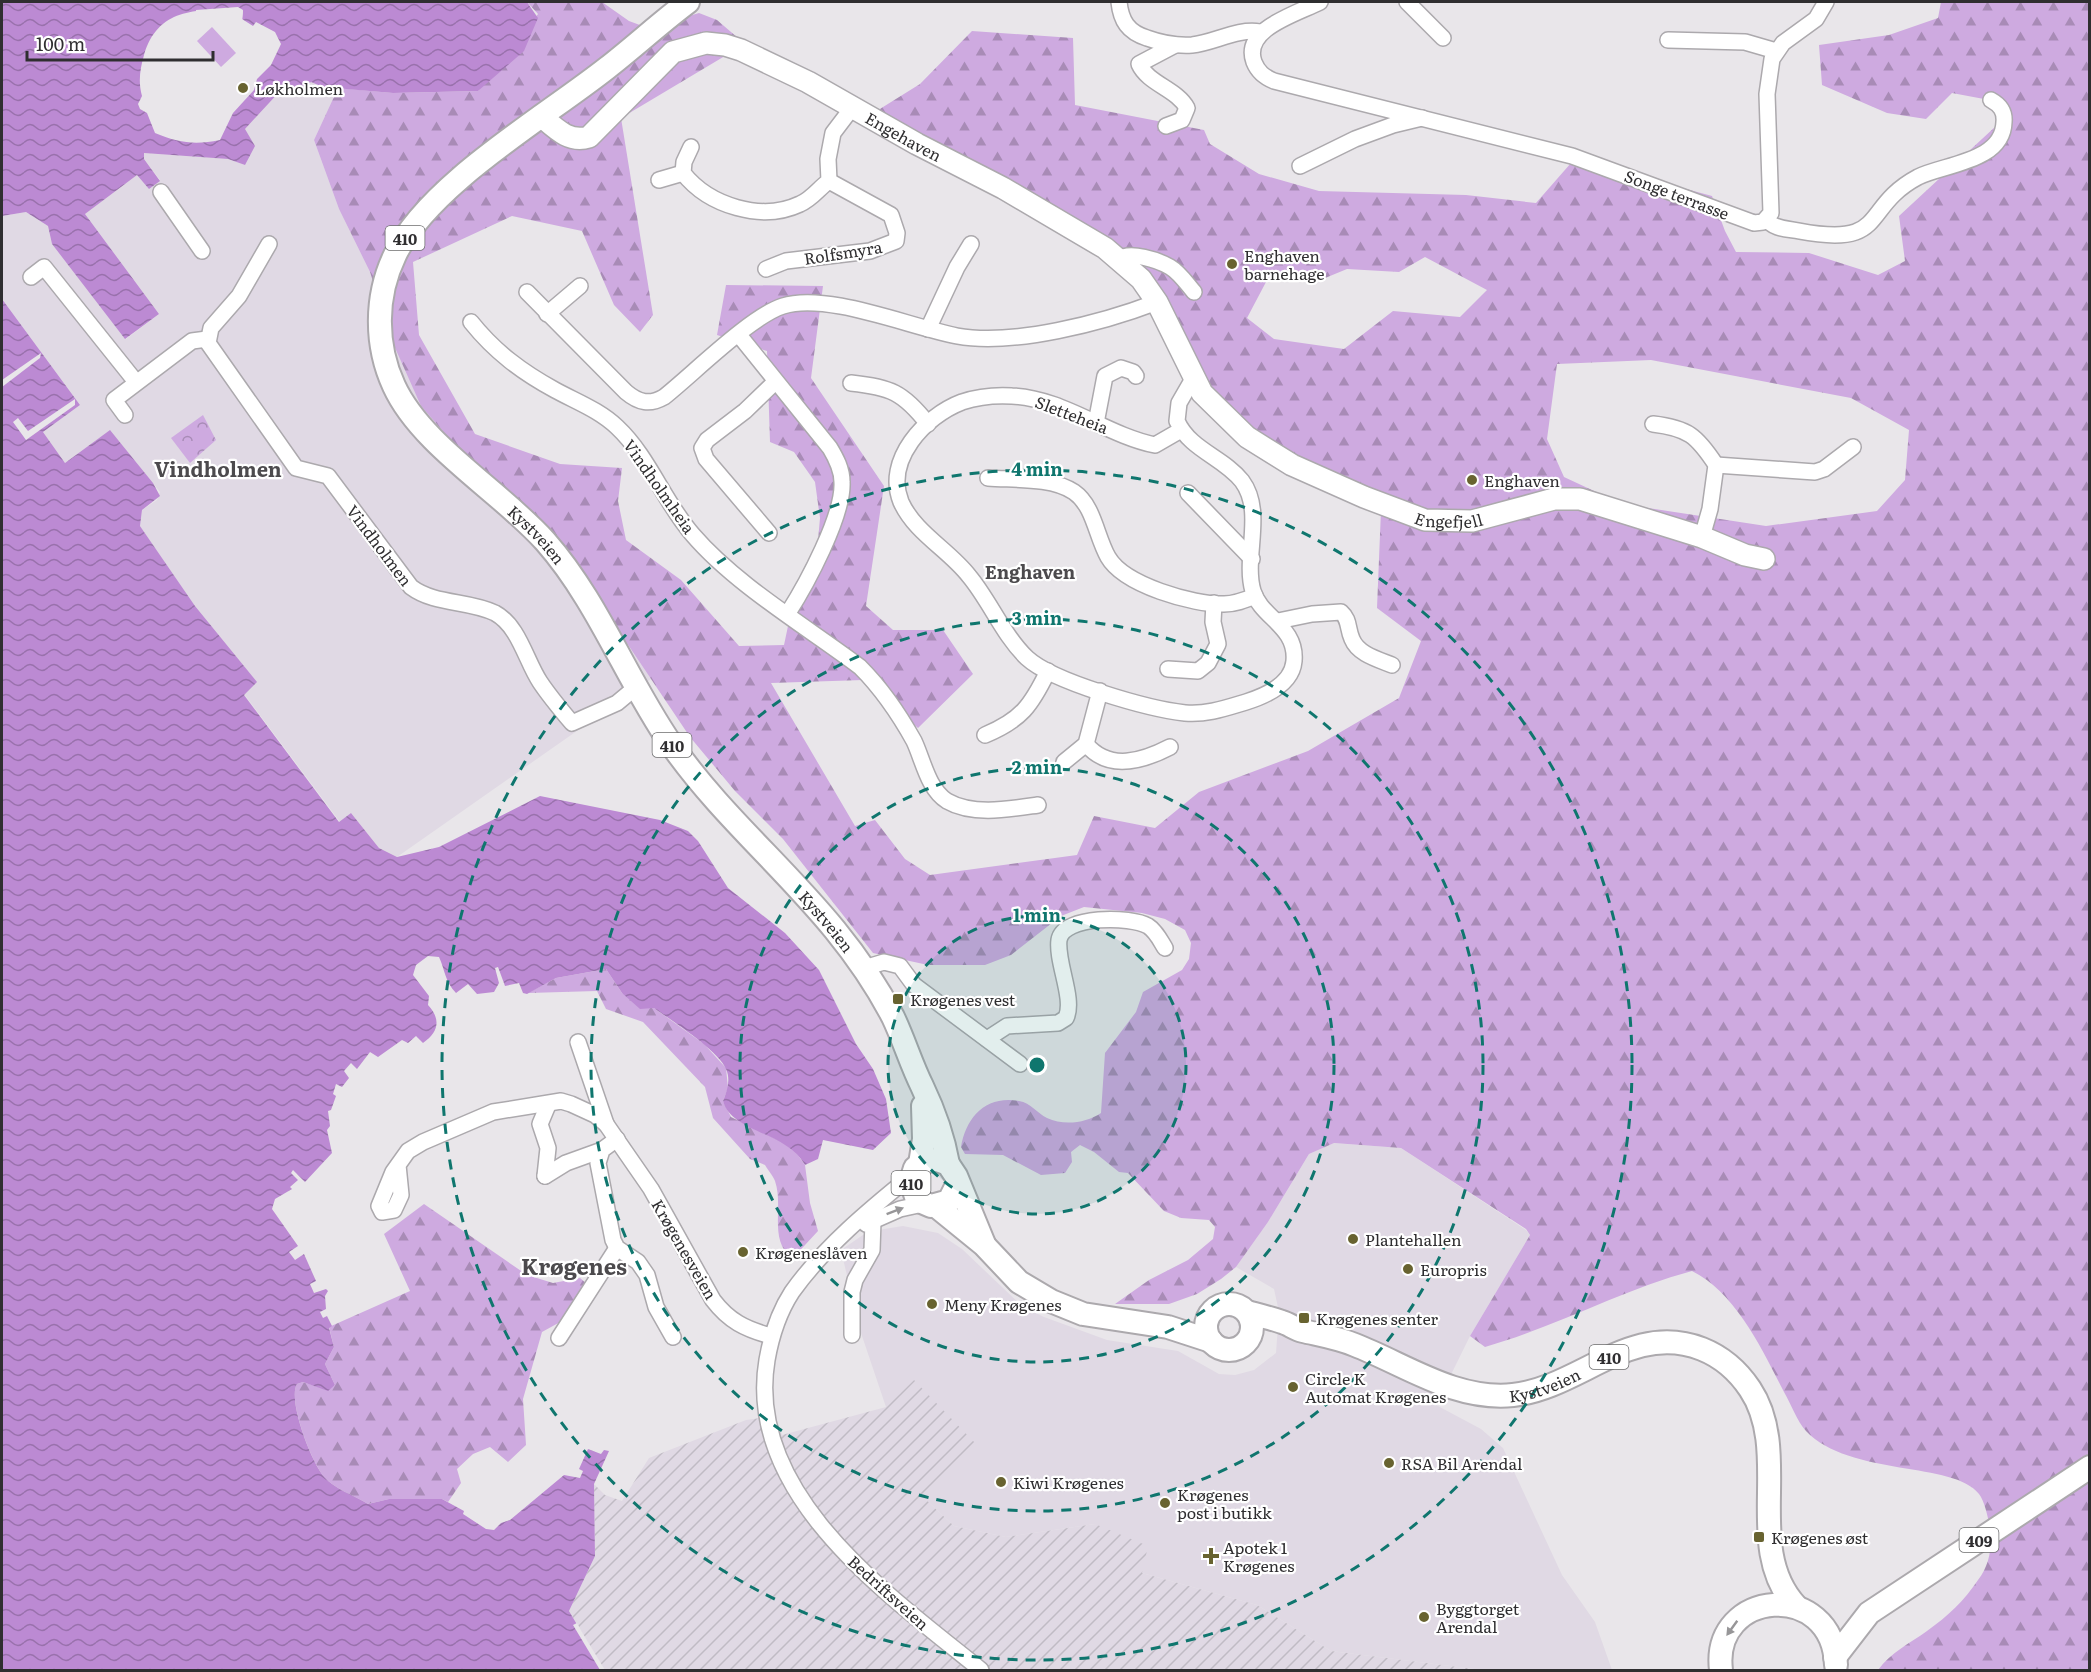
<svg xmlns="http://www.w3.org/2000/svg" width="2091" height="1672" font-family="Literata,serif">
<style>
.built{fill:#e0d9e4}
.industrial{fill:url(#industrial-furrows)}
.forest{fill:url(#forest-firs);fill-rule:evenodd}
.park{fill:url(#park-crowns)}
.pitch{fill:#ceaae0}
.water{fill:url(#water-waves);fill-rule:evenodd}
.pier{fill:#e9e6ea}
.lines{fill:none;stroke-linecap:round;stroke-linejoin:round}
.street-casing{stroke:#aca9ad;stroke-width:18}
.secondary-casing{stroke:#aca9ad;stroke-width:24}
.primary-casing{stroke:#aca9ad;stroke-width:26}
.street{stroke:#fff;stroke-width:15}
.secondary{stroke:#fff;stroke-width:21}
.primary{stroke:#fff;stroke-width:22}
.oneway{fill:#979698}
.ring{fill:none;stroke:#0f766e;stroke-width:3;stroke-dasharray:10 8}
.poi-dot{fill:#686330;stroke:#fff;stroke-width:2}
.labels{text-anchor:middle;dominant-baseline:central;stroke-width:4.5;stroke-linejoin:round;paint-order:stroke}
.shield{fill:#fff;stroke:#6d6d6e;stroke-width:1.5}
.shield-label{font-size:15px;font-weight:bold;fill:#2f2e30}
.poi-label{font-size:16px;fill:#2f2e30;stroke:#fff;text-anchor:start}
.street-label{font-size:16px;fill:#2f2e30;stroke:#fff}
.neighbourhood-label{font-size:18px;font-weight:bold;fill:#4c4a4d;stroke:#fff}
.quarter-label{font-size:20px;font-weight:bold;fill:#4c4a4d;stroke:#fff}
.district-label{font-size:22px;font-weight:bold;fill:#4c4a4d;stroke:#fff}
.centre{fill:#0f766e;stroke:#fff;stroke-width:3}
.ring-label{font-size:18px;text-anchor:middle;font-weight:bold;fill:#0f766e;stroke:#fff;stroke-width:4.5;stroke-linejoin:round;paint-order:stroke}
</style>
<defs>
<pattern id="industrial-furrows" width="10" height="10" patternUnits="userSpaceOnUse" patternTransform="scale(1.5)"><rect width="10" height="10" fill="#e0d9e4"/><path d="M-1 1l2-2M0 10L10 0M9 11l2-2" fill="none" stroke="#c0bbc4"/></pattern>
<pattern id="forest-firs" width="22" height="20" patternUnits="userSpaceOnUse" patternTransform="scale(1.5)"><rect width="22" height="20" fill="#ceaae0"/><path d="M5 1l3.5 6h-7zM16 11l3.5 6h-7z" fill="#a88bb6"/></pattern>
<pattern id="park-crowns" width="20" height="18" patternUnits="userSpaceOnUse" patternTransform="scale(1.5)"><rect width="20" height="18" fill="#ceaae0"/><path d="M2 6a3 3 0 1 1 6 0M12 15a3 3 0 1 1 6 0" fill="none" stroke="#a88bb6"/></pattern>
<pattern id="water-waves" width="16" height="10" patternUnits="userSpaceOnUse" patternTransform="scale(1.5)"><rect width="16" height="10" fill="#bc8ad3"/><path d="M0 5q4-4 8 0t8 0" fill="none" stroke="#9971ac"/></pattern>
</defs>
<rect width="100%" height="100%" fill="#e9e6ea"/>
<g class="built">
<path d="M311 82 323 87 338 88 314 140 339 209 370 272 392 341 571 560 651 679 397 857 379 848 351 813 340 822 244 694 256 681 195 606 140 526 142 510 157 500 160 492 119 441 109 431 65 463 43 432 80 405 2 299V216L26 212 48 226 52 244 126 339 159 314 85 214 137 175 160 180 144 159V153L228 159 245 165V129L282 89 298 91Z"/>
<path d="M1333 1143 1401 1148 1526 1230 1530 1235 1470 1336 1436 1405 1481 1429 1503 1448 1562 1575 1595 1622 1612 1670H1482L1331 1651 1257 1605 1142 1573 1095 1524 1006 1537 954 1526 923 1497 886 1407 859 1327 841 1250 863 1235 884 1229 903 1226 938 1233 962 1249 1022 1306 1044 1317 1107 1340 1178 1351 1219 1374 1235 1375 1254 1370 1276 1353 1279 1312 1274 1289 1236 1267 1268 1222 1309 1154Z"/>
</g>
<path class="industrial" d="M914 1380 977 1445 923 1497 954 1526 1006 1537 1095 1524 1148 1546 1142 1573 1257 1605 1331 1651 1482 1670H604L569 1611 595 1556 594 1484 605 1495 622 1501 649 1458 746 1420 775 1416 782 1435 886 1407Z"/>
<g class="forest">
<path d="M527 2H602L629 21 648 28 699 13 717 20 745 44 621 118 653 315 640 332 614 305 582 231 512 216 413 262 419 335 475 434 560 464 622 468 618 501 626 540 681 580 739 646 784 645 795 593 816 563 820 518 815 482 794 452 770 442 767 351 717 335 726 285 823 286 811 378 884 486 866 606 893 630H943L973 674 918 728 863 680 771 683 855 826 875 820 905 859 930 875 1077 855 1094 816 1155 828 1199 792 1308 751 1399 698 1421 641 1377 608 1381 510 1211 415 1134 277 875 112 920 84 972 31 1073 38 1075 105 1204 130 1210 144 1259 174 1319 191 1466 195 1536 203 1571 163 1642 177 1712 196 1725 231 1736 252 1809 253 1878 275 1905 261 1899 216 1996 126 2000 102 1952 93 1926 119 1887 113 1822 85 1819 45 1889 35 1938 18 1941 2H2089V1670H1878C1891 1652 1909 1644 1927 1631 1948 1616 1964 1601 1978 1580 1990 1564 1992 1548 1990 1528 1988 1518 1985 1502 1979 1494 1954 1461 1850 1477 1806 1431 1797 1421 1791 1404 1784 1392 1762 1349 1736 1293 1692 1271 1621 1290 1556 1327 1485 1347L1470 1336 1530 1235 1526 1229 1401 1148 1334 1143 1309 1154 1268 1222 1236 1267 1221 1279 1197 1294 1169 1304H1115L1149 1280 1188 1260 1213 1239 1215 1227 1209 1220 1181 1218 1164 1211 1128 1173 1119 1172 1094 1152 1080 1145 1071 1152 1072 1162 1065 1173 1041 1175 1003 1155 965 1154 961 1147C966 1117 986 1095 1019 1101 1031 1103 1037 1113 1047 1118 1064 1126 1086 1123 1101 1113L1105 1053 1136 1012 1143 992 1182 970 1189 959 1191 943 1185 930 1165 919 1142 913 1084 907 1061 916 1011 955 985 965H928L873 953 783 839 735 791 690 737 571 560 468 460 421 406 392 341 370 272 339 209 314 140 338 88 393 93 478 91 538 14ZM1425 257 1487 290 1460 317 1393 311 1344 349 1274 339 1247 318 1266 282 1287 272 1313 283 1347 269 1399 272ZM1651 360 1851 398 1909 430 1905 480 1877 511 1766 526 1622 504 1564 477 1547 439 1557 364Z"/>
<path d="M606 969 622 993 654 1008 704 1044 726 1068 728 1088 723 1101 731 1117 792 1147 805 1165 810 1203 818 1231 792 1259C768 1239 784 1207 775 1181 773 1176 768 1170 765 1165L750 1159 713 1118 705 1087 643 1022 606 1009 597 991 528 993 556 978Z"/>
<path d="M424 1204 527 1275 553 1283 580 1278 587 1284 562 1321 542 1332 523 1399 526 1445 508 1462 490 1447 473 1454 457 1469 461 1483 448 1502 442 1499H389L368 1504C355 1496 338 1490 327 1480 313 1468 287 1399 297 1384L303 1382 328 1390 335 1385 325 1364 334 1347 329 1327 410 1291 384 1234Z"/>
</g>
<path class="park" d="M203 415 216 440 190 463 171 438Z"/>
<path class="pitch" d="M212 27 236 53 221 67 197 41Z"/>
<g class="water">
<path d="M2 2H527L538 18 524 51 478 91 393 93 323 87 311 82 298 91 282 89 245 129 255 146 245 165 228 159 144 153V159L160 181 149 189 137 175 85 214 159 314 125 339 52 244 48 226 26 212 2 216ZM237 9 243 11 242 19 253 26 256 22 275 32 281 44 271 65 257 79 254 90 233 113 220 140C195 145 179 143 155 133L147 113 140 109 138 104 142 96C138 82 140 69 144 55 158 8 195 10 237 9Z"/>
<path d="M2 299 80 405 43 432 65 463 110 430 153 483 160 496 142 510 140 526 195 606 257 682 244 695 339 822 351 813 379 848 397 857 439 847 540 796 660 820 688 831 698 841 728 888 785 933 819 970 856 1044 873 1069 886 1099 891 1133 873 1150 823 1140 818 1159 805 1165C786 1131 732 1133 723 1101 727 1091 731 1080 726 1069 718 1050 672 1021 654 1008L640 1009 622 993 606 969 556 978 527 994 523 993 519 983 505 986 498 967 495 968 499 983 494 992 477 994 468 984 456 993C445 982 445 970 439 957L428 956 416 965 413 975 429 996 428 1005C441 1019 439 1032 423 1043L416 1036 408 1043 402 1040 378 1057 370 1052 357 1069 351 1063 344 1071 349 1078 342 1087 336 1084 333 1094 336 1096 331 1110 328 1111 330 1126 327 1130 332 1153 305 1182 293 1170 291 1173 298 1180 290 1187 292 1189 275 1199 272 1209 298 1246 289 1252 295 1260 304 1254 316 1281 310 1284 314 1293 326 1289 328 1291 325 1296 326 1309 320 1312 323 1318 327 1316 332 1326 329 1328 334 1347 325 1364 335 1385 328 1391 303 1382 297 1384C287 1400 313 1468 327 1480 338 1490 355 1496 368 1504L389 1499H442L464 1511 463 1514 486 1529 494 1530 501 1523 510 1520 564 1475 580 1478 583 1471 579 1469 588 1449 601 1454 604 1450 609 1451 594 1484 595 1556 569 1611 604 1670H2Z"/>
</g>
<g class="pier">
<path d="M238 7 243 10 242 23 239 12 196 14V10Z"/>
<path d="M41 353 40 358 2 387V380Z"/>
<path d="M75 399V405L26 440 13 422 18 418 28 431Z"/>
<path d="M577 1623 582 1632 605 1670H600L573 1625Z"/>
</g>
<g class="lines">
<g class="street-casing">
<g id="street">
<path d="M1119 2C1121 21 1128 32 1147 38 1161 43 1176 46 1192 45 1214 43 1237 28 1260 32"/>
<path d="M1320 2C1296 14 1242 29 1254 62 1258 72 1264 77 1274 81L1572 156 1754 223 1763 222 1771 213 1767 94 1772 59 1783 43 1816 19 1826 2"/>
<path d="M1407 2 1443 38"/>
<path d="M1668 40 1745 42 1776 51"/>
<path d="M1166 126 1182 120 1187 108C1177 89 1148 84 1139 64L1175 45"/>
<path d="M691 147 684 162 683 173C709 206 762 222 800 204 812 199 819 188 829 181L828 159 833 133 852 108"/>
<path d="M1300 166 1355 139 1393 125 1422 118"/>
<path d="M659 180 683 173"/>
<path d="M161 192 202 251"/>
<path d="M1767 219C1772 229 1789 229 1799 231 1889 248 1860 208 1918 177 1944 164 2003 162 2004 122 2005 111 2000 105 1991 100"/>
<path d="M269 244 239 296 211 328 208 343 296 468 328 476 411 587C435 605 468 600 495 613 519 626 526 661 540 682 550 697 561 710 572 723L617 703 635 688"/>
<path d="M1119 259C1130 251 1158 260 1170 267 1180 273 1187 284 1194 292"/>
<path d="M766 269 786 261 870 251 896 241 897 233 891 215 829 181"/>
<path d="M31 277 44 267 136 382"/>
<path d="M527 292 626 392C639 403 650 405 664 397 693 374 751 316 783 306 827 292 910 327 957 336 1014 346 1102 323 1157 302"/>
<path d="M547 314 580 286"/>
<path d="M471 322C495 352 522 372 555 390 577 402 599 410 617 427 649 457 664 502 693 535 736 585 807 627 860 667 882 689 899 714 914 741 923 760 928 789 947 801 973 816 1010 809 1038 805"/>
<path d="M928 329 957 267 971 244"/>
<path d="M739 335 830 448C836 458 842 469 842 482 844 515 806 585 788 613"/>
<path d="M851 383C890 387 903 392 928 424"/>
<path d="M125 415 114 400 192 341 207 339"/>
<path d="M1096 423 1105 376 1121 368 1133 372 1136 376"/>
<path d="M1653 424C1688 428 1697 436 1716 465L1710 509 1702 537"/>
<path d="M1181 430 1155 445C1106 435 1063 398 1012 396 996 395 977 397 962 402 925 416 884 460 901 502 915 533 949 550 969 576 990 601 1003 635 1027 658 1053 682 1149 709 1185 713 1206 715 1226 708 1246 702 1265 696 1292 684 1294 661 1297 626 1261 618 1253 591 1243 557 1265 512 1242 481 1223 457 1190 450 1177 421L1179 403 1194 377"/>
<path d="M1716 465 1815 472 1824 469 1853 447"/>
<path d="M988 478C1014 480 1052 477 1074 492 1094 506 1096 536 1108 557 1124 585 1193 605 1224 604 1235 604 1245 600 1255 596"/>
<path d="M1188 493 1252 559"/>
<path d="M769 533 706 459 702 448 707 440 745 411 775 382"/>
<path d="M1278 621 1312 614 1341 612C1350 620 1347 628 1352 639 1358 654 1377 659 1392 665"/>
<path d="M1168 669 1198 671 1208 663 1218 644 1213 622 1214 603"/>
<path d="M985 735C1021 720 1031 706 1048 671"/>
<path d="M1086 744C1109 772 1143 761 1170 747"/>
<path d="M1064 762 1086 744 1100 691"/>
<path d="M864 968 884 962 900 966 914 985 1020 1064"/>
<path d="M987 1039 1007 1026 1058 1023 1066 1018C1075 999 1056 962 1059 940 1063 915 1131 916 1148 926 1156 931 1160 940 1165 948"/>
<path d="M578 1042 606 1124"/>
<path d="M617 1139 602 1150 598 1163 613 1240 617 1248 638 1262 647 1275 656 1307 673 1337"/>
<path d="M398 1165 401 1195 394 1210 382 1212 379 1206 393 1172 408 1151 423 1142 493 1112 561 1101 571 1104 595 1115 606 1124 651 1189 713 1300C729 1321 745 1329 771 1336"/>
<path d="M912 1175C870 1209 824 1247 792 1292 779 1312 771 1337 767 1360 744 1495 891 1597 981 1670"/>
<path d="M545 1176 548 1148 540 1124 548 1105"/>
<path d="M545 1176 566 1163 602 1150"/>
<path d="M866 1224 900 1209 923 1204"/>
<path d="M852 1335V1292L855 1280 872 1250 873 1221"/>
<path d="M559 1338 617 1248"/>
</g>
</g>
<g class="secondary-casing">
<g id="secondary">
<path id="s1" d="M541 116C556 129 569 143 589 137L673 52 706 43 725 45 741 50 808 82 917 144 1003 188 1105 248 1141 279 1157 302 1202 393 1247 437 1292 465 1364 497 1425 520 1472 521 1554 499H1580L1702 537 1745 555 1764 559"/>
</g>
</g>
<g class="primary-casing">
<g id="primary">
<path id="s2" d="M688 2C660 23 634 47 607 68 545 117 428 185 395 255 375 296 375 345 394 386 421 445 500 491 545 541 598 601 626 679 671 744 719 813 783 866 835 930 857 957 877 986 893 1017 904 1040 911 1064 922 1086 934 1111 943 1136 948 1164"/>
<path d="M920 1164 924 1139 923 1106"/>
<path d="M958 1183 949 1201 931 1206 917 1200 911 1181 915 1168 926 1161 937 1160 948 1164 956 1176 984 1244"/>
<path d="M936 1206 984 1245 1019 1282 1051 1301 1083 1314 1168 1327 1211 1341"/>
<circle cx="1229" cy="1327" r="23"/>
<path id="s3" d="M1247 1312C1258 1315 1270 1318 1282 1322 1289 1324 1295 1329 1303 1331 1320 1335 1338 1338 1355 1345 1406 1365 1456 1401 1513 1395 1580 1388 1631 1321 1702 1349 1722 1357 1738 1371 1750 1389 1793 1453 1742 1548 1796 1606"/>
<path d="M1835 1657 1869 1613 2090 1467"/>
<path d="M1721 1670C1711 1589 1833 1579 1836 1665"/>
</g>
</g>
<use href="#street" class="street"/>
<use href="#secondary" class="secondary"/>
<use href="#primary" class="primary"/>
</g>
<defs><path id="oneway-solid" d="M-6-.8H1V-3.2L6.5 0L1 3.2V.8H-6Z" transform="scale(1.5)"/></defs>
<g class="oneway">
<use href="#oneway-solid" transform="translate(895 1211) rotate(-21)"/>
<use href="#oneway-solid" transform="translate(1732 1628) rotate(126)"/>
</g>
<circle cx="1037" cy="1065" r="149" fill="#0f766e" fill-opacity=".12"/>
<g class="ring">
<circle cx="1037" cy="1065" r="149"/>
<circle cx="1037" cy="1065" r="297"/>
<circle cx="1037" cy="1065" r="446"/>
<circle cx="1037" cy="1065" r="595"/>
</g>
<g class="poi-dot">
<circle cx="243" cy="88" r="6"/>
<circle cx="1232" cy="264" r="6"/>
<circle cx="1472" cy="480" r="6"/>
<rect x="892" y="993" width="12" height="12" rx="3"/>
<circle cx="1353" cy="1239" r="6"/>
<circle cx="743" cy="1252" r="6"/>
<circle cx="1408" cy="1269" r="6"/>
<circle cx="932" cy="1304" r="6"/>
<rect x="1298" y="1312" width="12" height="12" rx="3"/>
<circle cx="1293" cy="1387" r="6"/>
<circle cx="1389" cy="1463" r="6"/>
<circle cx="1001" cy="1482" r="6"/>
<circle cx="1165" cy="1503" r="6"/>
<rect x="1753" y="1531" width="12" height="12" rx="3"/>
<path d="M1208 1547h6v6h6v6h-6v6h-6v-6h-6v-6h6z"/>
<circle cx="1424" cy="1617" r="6"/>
</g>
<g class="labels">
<g class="shield">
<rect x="385.5" y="226" width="39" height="24" rx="4.5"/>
<rect x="652.5" y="733" width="39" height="24" rx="4.5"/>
<rect x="891.5" y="1171" width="39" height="24" rx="4.5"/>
<rect x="1589.5" y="1345" width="39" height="24" rx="4.5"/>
<rect x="1959.5" y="1528" width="39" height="24" rx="4.5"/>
</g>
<g class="shield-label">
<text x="405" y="238">410</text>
<text x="672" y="745">410</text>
<text x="911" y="1183">410</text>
<text x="1609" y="1357">410</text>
<text x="1979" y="1540">409</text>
</g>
<g class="poi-label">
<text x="255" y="88">Løkholmen</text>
<text x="1244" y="255">Enghaven<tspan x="1244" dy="18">barnehage</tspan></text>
<text x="1484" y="480">Enghaven</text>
<text x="910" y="999">Krøgenes vest</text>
<text x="1365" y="1239">Plantehallen</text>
<text x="755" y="1252">Krøgeneslåven</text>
<text x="1420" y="1269">Europris</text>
<text x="944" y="1304">Meny Krøgenes</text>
<text x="1316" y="1318">Krøgenes senter</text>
<text x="1305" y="1378">Circle K<tspan x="1305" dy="18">Automat Krøgenes</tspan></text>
<text x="1401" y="1463">RSA Bil Arendal</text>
<text x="1013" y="1482">Kiwi Krøgenes</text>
<text x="1177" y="1494">Krøgenes<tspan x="1177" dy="18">post i butikk</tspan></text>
<text x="1771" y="1537">Krøgenes øst</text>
<text x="1223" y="1547">Apotek 1<tspan x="1223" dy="18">Krøgenes</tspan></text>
<text x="1436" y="1608">Byggtorget<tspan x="1436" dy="18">Arendal</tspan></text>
</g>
<g class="street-label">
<text stroke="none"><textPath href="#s1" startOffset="429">Engehaven</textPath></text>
<text transform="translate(1677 194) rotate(21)">Songe terrasse</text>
<text transform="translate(843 252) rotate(-9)">Rolfsmyra</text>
<text transform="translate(1072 414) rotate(21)">Sletteheia</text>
<text transform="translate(660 486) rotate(55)">Vindholmheia</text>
<text stroke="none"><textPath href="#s1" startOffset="1120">Engefjell</textPath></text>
<text stroke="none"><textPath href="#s2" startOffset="732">Kystveien</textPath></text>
<text transform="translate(380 545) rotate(53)">Vindholmen</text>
<text stroke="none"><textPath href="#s2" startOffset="1218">Kystveien</textPath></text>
<text transform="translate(685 1249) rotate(60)">Krøgenesveien</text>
<text stroke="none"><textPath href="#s3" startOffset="314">Kystveien</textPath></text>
<text transform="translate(889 1592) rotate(42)">Bedriftsveien</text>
</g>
<g class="neighbourhood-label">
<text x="1030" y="571">Enghaven</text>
</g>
<g class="quarter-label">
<text x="218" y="468">Vindholmen</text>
</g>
<g class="district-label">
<text x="574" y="1265">Krøgenes</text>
</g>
</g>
<circle cx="1037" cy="1065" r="9" class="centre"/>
<g class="ring-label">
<text x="1037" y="476">4 min</text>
<text x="1037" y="625">3 min</text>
<text x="1037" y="774">2 min</text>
<text x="1037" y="922">1 min</text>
</g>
<rect width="2091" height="1672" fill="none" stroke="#2f2e30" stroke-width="6"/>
<path d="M27 51v9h186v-9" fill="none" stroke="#2f2e30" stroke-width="3"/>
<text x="36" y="51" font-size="18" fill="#2f2e30" stroke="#ffffff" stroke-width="4.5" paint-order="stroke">100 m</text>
</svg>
